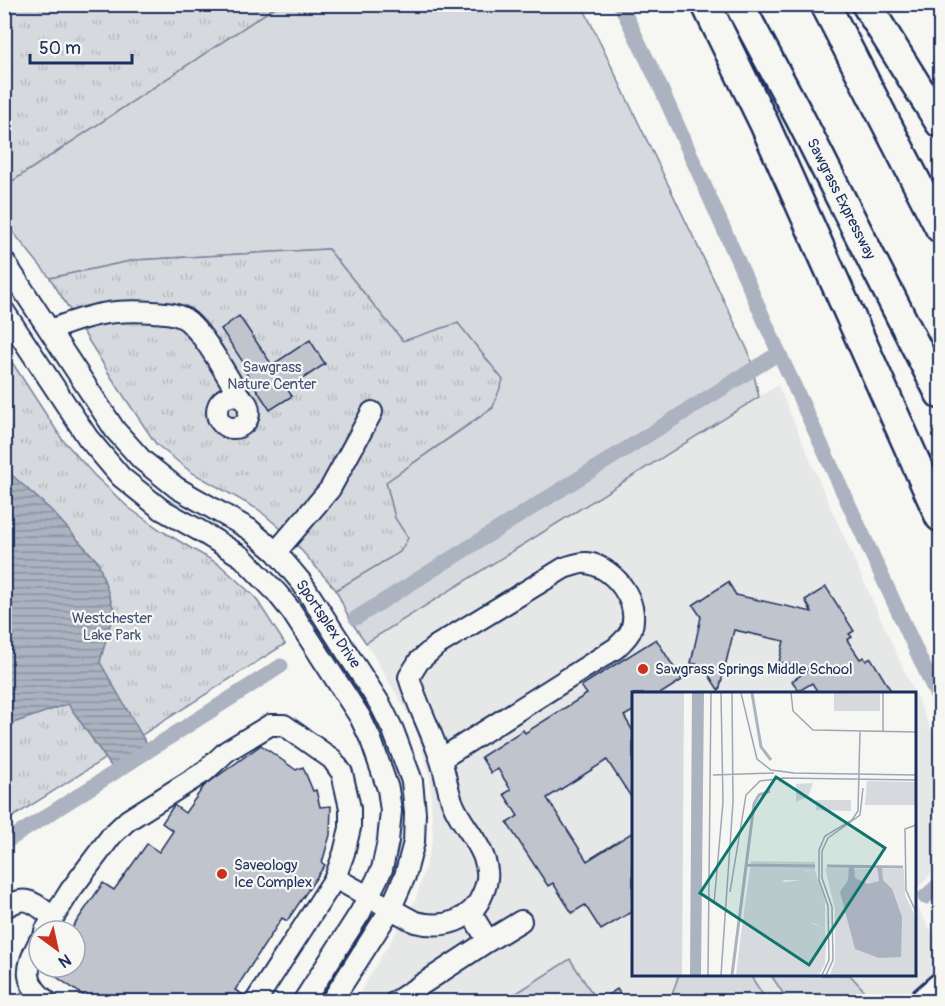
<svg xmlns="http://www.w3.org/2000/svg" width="945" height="1006" font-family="Pangolin,sans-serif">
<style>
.built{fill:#e6e7e7}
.grass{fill:#d6d9dd;stroke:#78849e;stroke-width:1.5}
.park{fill:url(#park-tufts);stroke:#78849e;stroke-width:1.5}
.water{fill:url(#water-rules);stroke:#717e99;stroke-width:1.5}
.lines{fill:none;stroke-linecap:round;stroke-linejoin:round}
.canal{stroke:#abb2c0;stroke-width:15}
.building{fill:#c0c4cd;stroke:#1b2f5e;stroke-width:1.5}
.minor-casing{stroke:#1b2f5e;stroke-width:24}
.highway-casing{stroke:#1b2f5e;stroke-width:33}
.minor{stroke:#f6f6f2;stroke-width:20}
.highway{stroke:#f6f6f2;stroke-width:28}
.poi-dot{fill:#c8321e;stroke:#f6f6f2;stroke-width:2}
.labels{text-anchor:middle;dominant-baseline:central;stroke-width:4.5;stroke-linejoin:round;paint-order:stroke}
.street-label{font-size:15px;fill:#1b2f5e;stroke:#f6f6f2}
.park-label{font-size:15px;fill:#405177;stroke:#f6f6f2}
.poi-label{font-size:15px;fill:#1b2f5e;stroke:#f6f6f2;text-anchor:start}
.inset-river{fill:none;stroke:#abb2c0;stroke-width:3}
.inset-road{fill:none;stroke:#9ea6b7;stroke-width:1.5}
.view{fill:#0f766e;fill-opacity:0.15;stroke:#0f766e;stroke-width:3}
.inset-edge{fill:none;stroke:#1b2f5e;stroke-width:3}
</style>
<defs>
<pattern id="park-tufts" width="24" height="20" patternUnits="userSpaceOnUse" patternTransform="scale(1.5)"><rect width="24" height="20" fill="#d6d9dd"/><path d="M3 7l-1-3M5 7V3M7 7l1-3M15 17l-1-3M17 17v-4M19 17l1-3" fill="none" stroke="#b7bbc0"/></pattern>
<pattern id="water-rules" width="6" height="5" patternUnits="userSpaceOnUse" patternTransform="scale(1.5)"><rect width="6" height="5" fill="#abb2c0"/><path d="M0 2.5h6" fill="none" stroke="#8a919f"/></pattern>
</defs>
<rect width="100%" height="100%" fill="#f6f6f2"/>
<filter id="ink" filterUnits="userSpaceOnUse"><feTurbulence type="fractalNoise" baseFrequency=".0167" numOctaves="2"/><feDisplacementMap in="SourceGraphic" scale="12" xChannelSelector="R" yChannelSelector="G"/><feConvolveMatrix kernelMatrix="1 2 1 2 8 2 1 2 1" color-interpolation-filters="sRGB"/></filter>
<g filter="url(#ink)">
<path class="built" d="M778 385 834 515 940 750V862L926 880 914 890V694H633V974H914V902L940 945V976L901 1002H354L416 899 433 839 430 777 415 726 366 643Z"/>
<g class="grass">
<path d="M278 5H582L749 353 759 397 366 643 350 620 336 590 399 552 395 518 386 482 493 408 403 341 328 249 135 260 50 278 5 222 4 186Z"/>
<path d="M570 959 597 1001H504Z"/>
<path d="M679 974 750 975 767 1001H670Z"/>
<path d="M771 975H850L862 988 869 1000 788 1001Z"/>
</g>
<g class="park">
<path d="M5 4H278V5L5 186Z"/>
<path d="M328 249 403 341 458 323 503 380 493 407 386 482 395 518 408 538 400 552 336 590 288 535 259 510 191 472 156 444 113 380 50 278 135 260Z"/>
<path d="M4 350 62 439 94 475 129 508 162 531 220 565 255 597 285 644 5 822Z"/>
</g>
<path class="water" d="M4 468 51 510 98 562 114 610 100 662 150 750 115 772 68 704 5 726Z"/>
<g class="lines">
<g class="canal">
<path d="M620 4 659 84 779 353 940 702"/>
<path d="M356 618 779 353"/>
<path d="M4 843 281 666"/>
<path d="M925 897 940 884"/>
</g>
</g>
<g class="building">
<path d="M239 316 272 365 310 340 325 364 287 389 292 396 270 410 246 373 249 371 221 329Z"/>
<path d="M728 582 736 595 812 612 805 600 826 587 854 631 849 634 852 637 847 640 860 659 864 657 866 661 871 658 893 694H819L812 683 799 691 792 681 810 669 779 662 784 641 734 630 719 691 708 674 709 667 691 663 701 617 693 605Z"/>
<path d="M656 639 682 680 660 694H633V711L624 716 633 731V800L607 760 547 798 587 861 633 832V911L601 930 585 905 572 913 553 883 548 886 507 823 518 816 504 794 511 790 498 769 491 773 481 757 523 730 525 733 587 694 581 686Z"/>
<path d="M261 745 296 770 303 767 313 791 316 790 320 807 331 806 330 835 322 863 325 865 287 921 282 918 235 990 245 996 243 1002H93L42 967H75V931H70L103 883 114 890 147 844 159 852 173 831 162 823 174 805 185 813 204 786Z"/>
<path d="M617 989 626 1002H597Z"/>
</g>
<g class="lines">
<g class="minor-casing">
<g id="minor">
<path d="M4 261 115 430 142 460 177 488 249 529 276 552 302 583 380 704 393 730 412 781 415 813 414 842 405 876 390 910 331 1002"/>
<path d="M4 311 88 438 121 477 161 509 202 532 242 557 277 593 292 612 360 717 371 740 388 789 391 811 388 841 382 869 360 913 303 1002"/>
<path d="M50 330C89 315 111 309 153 312 165 313 178 313 188 321 207 338 226 375 240 397"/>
<circle cx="233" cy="412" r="16"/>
<path d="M276 552 330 489 372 412"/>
<path d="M335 878 415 922C443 929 472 922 483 893 486 886 488 878 487 871 485 847 463 827 454 806 447 791 446 774 440 758 431 730 417 705 409 677L419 661 436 646 564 568C571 566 580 562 587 563 614 567 641 602 631 630 629 636 621 643 616 648L441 759"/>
<path d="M4 908C28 893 33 903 53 917"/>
<path d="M45 931 70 891 112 835 128 820 204 772 227 751 270 725H284L332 759 342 773 350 808V828L344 853 335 878 255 1002"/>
<path d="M488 941 521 921"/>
<path d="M39 942C25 968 23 983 48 1002"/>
<path d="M395 1002 488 941 471 913"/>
</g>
</g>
<g class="highway-casing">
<g id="highway">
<path d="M706 4 764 123 940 517"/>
<path d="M739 4 800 118 940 394"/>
<path d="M825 4 940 228"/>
<path d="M866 4 940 123"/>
<path d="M924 1002 940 988"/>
</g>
</g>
<use href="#minor" class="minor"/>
<use href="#highway" class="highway"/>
</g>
</g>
<g class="poi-dot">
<circle cx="643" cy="669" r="6"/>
<circle cx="222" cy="874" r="6"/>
</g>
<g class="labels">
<g class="street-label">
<text transform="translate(841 199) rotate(63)">Sawgrass Expressway</text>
<text transform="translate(328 624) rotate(56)">Sportsplex Drive</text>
</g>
<g class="park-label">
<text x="272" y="367">Sawgrass<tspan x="272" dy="17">Nature Center</tspan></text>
<text x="112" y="618">Westchester<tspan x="112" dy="17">Lake Park</tspan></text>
</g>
<g class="poi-label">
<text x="655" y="669">Sawgrass Springs Middle School</text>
<text x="234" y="865">Saveology<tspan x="234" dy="17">Ice Complex</tspan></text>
</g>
</g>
<g transform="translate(632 692)">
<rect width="284" height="284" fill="#f6f6f2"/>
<path d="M235 89 283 90V113H233ZM181 91 176 105 164 110V92ZM184 108H219V119L184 118ZM119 169 183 170V179L173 178 169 188H151L156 203 181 232 193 237 194 251H139L118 283 129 251 108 250Z" fill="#d6d9dd"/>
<path d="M202 1 248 2V19H202Z" fill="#d6d9dd"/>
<path d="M0 1H52L50 283H0ZM193 176 272 177 273 203 283 223V283H198L203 269V217ZM171 179H183L193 209V237L158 219 156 203 149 201 148 191 169 188ZM108 250 194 251 193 272 187 283H104Z" fill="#d6d9dd"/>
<path d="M60 1H72L69 283H58ZM217 174H222L223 186 236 192 247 189 245 174H250L251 188 260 197 270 225 269 265 247 266 223 257 208 200 216 188Z" fill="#abb2c0"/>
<path class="inset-river" d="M120 1 129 55 139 68M114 173 183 174M195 174 271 175M100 283 122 112 127 103 138 99"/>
<path class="inset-road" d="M109 1 125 67 139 78 162 81M159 1 161 19 181 38 284 40M251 39V1M159 81 284 83M81 83 142 81M150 86 284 88M284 133 273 137 274 198 284 220M98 200 114 103 128 89 152 86M82 212 91 110 89 1M76 283 79 1M89 283 101 110 100 1M190 283 197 268 196 214 187 188V158L193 144 220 128 226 119 228 39M194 283 201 268 200 215 190 186V159L196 146 228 123 231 96"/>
<path class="view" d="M144 85 253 156 177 273 68 201Z"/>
<rect width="284" height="284" class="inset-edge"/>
</g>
<rect width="945" height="1006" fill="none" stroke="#f6f6f2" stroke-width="24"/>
<rect x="12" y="12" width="921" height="982" fill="none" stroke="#1b2f5e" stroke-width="2" filter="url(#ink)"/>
<g transform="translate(57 949) rotate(147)"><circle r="28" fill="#f6f6f2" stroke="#9ea6b7" stroke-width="1.5"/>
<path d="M0-4.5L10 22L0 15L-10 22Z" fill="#c8321e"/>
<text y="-9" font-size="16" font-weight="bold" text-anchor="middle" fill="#1b2f5e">N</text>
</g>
<path d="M30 54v9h102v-9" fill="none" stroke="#1b2f5e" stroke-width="3"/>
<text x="39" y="54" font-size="18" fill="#1b2f5e" stroke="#f6f6f2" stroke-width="4.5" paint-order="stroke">50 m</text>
</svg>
